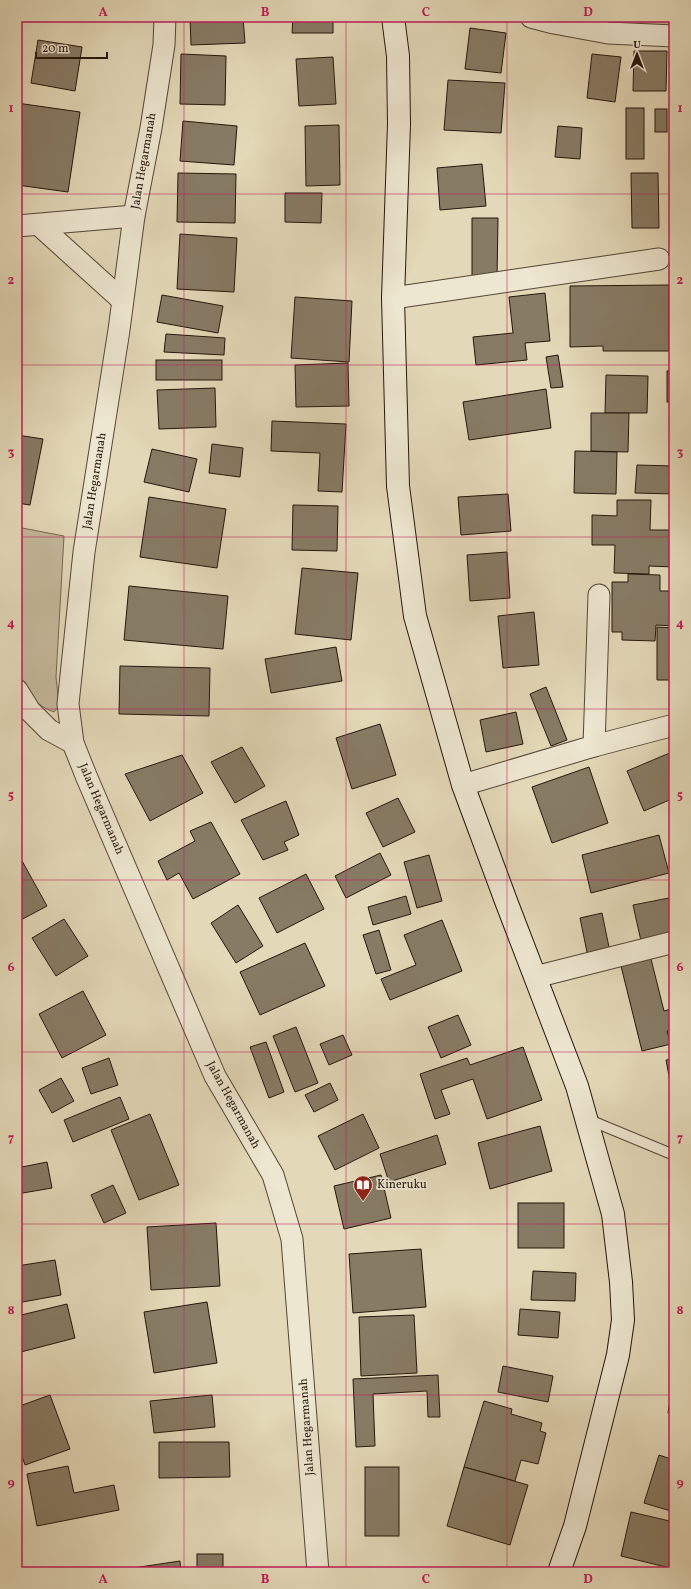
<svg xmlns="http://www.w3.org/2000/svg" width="691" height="1589" font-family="Vollkorn,serif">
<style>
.green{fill:#c3b79a;stroke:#746753}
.building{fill:#877b65;stroke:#24170c}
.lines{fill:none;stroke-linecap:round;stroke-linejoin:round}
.lane-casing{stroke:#544737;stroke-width:12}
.street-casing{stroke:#544737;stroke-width:23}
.secondary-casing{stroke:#24170c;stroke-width:24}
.lane{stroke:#ede6d0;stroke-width:10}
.street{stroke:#ede6d0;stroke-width:21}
.secondary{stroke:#ede6d0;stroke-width:22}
.grid{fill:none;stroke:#c2185b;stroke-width:1;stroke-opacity:0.55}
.labels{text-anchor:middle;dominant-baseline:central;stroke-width:3.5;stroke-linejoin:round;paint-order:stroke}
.street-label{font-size:12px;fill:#24170c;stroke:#ede6d0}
.poi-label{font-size:12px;fill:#24170c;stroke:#ede6d0;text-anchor:start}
.neatline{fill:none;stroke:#c2185b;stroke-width:1.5}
.grid-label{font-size:13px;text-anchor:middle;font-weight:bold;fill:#c2185b}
</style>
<rect width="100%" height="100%" fill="#e3d8b7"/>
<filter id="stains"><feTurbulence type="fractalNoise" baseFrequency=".005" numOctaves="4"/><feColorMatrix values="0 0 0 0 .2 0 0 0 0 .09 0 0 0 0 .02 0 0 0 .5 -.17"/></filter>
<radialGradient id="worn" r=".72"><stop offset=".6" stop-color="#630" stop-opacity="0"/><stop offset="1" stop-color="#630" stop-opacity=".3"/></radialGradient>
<g class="green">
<path d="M555 17H674V30Z"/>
<path d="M17 527 64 536 56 677 59 706 54 712C36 706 26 692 17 676Z"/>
</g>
<g class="building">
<path d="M17 17H32L30 22Z"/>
<path d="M190 17H243L245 43 191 45Z"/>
<path d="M293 17H333V33H292Z"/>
<path d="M470 28 506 33 501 73 465 69Z"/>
<path d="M38 40 82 47 75 91 31 83Z"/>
<path d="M634 51H667L666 91H633Z"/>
<path d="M181 54 226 56 225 105 180 104Z"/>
<path d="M592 54 621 57 615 102 587 98Z"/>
<path d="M333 57 336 104 299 106 296 59Z"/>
<path d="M673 58H674V99H671Z"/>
<path d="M448 80 505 83 501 133 444 130Z"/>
<path d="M17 103 80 112 68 192 17 185Z"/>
<rect x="626" y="108" width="18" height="51"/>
<rect x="655" y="109" width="12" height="23"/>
<path d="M183 121 237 126 234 165 180 161Z"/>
<path d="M339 125 340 185 306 186 305 126Z"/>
<path d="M558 126 582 128 580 159 555 157Z"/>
<path d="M482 164 486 206 440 210 437 168Z"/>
<path d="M178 173 236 174 235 223 177 222Z"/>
<path d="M631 173H658L659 228H632Z"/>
<path d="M285 193H322L321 223 285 222Z"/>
<path d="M472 218H498L497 279H472Z"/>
<path d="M180 234 237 238 234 292 177 289Z"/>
<path d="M669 285V351H603V346L570 347V286Z"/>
<path d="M545 293 550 341 525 343 527 360 476 365 473 337 513 333 509 297Z"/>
<path d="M162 295 223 306 218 333 157 322Z"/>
<path d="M295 297 352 301 349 362 291 358Z"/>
<path d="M17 307 21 309 17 322Z"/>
<path d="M166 334 225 338 224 355 164 352Z"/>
<path d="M558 355 563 387 551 388 546 357Z"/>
<rect x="156" y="360" width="66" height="20"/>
<path d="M348 363 349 406 296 407 295 365Z"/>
<rect x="667" y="371" width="7" height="31"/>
<path d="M606 375 648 376 647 413H605Z"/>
<path d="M215 388 216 427 159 429 157 390Z"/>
<path d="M546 389 551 428 469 440 463 402Z"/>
<path d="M591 413H629L628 452 591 451Z"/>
<path d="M272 421 346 424 342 492 318 491 320 453 271 451Z"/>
<path d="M17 435 43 439 30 505 17 503Z"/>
<path d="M212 444 243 448 240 477 209 473Z"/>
<path d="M152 449 197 459 189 492 144 482Z"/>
<path d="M575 451 617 452 616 494 574 493Z"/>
<path d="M637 465 674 466V494L635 493Z"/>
<path d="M508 494 511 531 461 535 458 497Z"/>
<path d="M149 497 226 509 217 568 140 557Z"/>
<path d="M617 500H651L650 530H674V567L649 566V574L614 573 615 545H592V515L617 516Z"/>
<path d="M293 505 338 506 337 551 292 550Z"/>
<path d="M507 552 510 598 470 601 467 555Z"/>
<path d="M302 568 358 573 351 640 295 634Z"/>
<path d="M628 574 660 575V591H674V626L656 625 655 641 622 640V632H612V582H628Z"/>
<path d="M129 586 228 596 223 649 124 640Z"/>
<path d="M534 612 539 665 503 668 498 616Z"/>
<path d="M657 627 674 628V680H657Z"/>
<path d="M336 647 342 681 271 693 265 659Z"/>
<path d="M120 666 210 668 209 716 119 714Z"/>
<path d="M546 687 567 740 551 746 530 694Z"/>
<path d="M516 712 523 744 486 752 480 720Z"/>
<path d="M380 724 396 775 352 789 336 738Z"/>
<path d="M242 747 265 786 235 803 211 762Z"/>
<path d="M672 752 674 756V798L644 811 627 771Z"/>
<path d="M182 755 203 793 150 821 125 774Z"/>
<path d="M589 767 608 823 552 843 532 787Z"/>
<path d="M398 798 415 832 383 847 366 813Z"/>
<path d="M286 801 299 835 284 842 288 850 263 860 241 820Z"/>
<path d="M211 822 240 874 193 899 179 873 167 880 158 861 195 841 190 831Z"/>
<path d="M659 835 669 873 591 893 582 855Z"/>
<path d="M380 853 391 875 346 898 335 876Z"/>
<path d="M429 855 442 901 417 908 404 862Z"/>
<path d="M21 859 47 906 17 922V860Z"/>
<path d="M306 874 324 909 277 933 259 898Z"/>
<path d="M406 896 411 914 373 925 368 907Z"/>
<path d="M674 897V935L641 941 633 905Z"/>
<path d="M238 905 263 946 236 963 211 923Z"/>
<path d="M602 913 610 952 588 957 580 918Z"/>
<path d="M64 919 88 956 56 976 32 938Z"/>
<path d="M442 920 462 971 390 1000 381 979 416 965 404 935Z"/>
<path d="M379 930 391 970 376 974 363 935Z"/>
<path d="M305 943 325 986 260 1015 240 972Z"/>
<path d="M651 959 664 1011 674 1008V1030L667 1031 671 1044 642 1051 621 966Z"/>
<path d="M83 991 106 1035 62 1058 39 1014Z"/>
<path d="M458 1015 471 1045 441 1058 428 1027Z"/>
<path d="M296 1027 318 1083 295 1092 273 1036Z"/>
<path d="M343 1035 352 1055 329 1065 320 1044Z"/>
<path d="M266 1042 284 1092 269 1098 250 1047Z"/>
<path d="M523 1047 542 1100 487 1119 473 1079 441 1090 450 1114 435 1119 420 1074 467 1058 470 1065Z"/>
<path d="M109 1058 118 1085 91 1094 82 1068Z"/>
<path d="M674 1059V1086L671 1087 666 1060Z"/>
<path d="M61 1078 74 1101 52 1113 39 1090Z"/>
<path d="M330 1083 338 1100 314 1112 305 1095Z"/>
<path d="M120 1097 129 1119 73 1142 64 1120Z"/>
<path d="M150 1114 179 1185 139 1200 111 1130Z"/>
<path d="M363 1114 379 1148 335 1170 318 1136Z"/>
<path d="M540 1126 552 1171 490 1189 478 1143Z"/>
<path d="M437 1135 446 1164 389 1182 380 1154Z"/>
<path d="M47 1162 52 1188 17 1194V1168Z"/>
<path d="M381 1175 391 1218 344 1229 334 1186Z"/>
<path d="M113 1185 126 1213 104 1223 91 1195Z"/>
<rect x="518" y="1203" width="46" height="45"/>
<path d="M216 1223 220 1286 151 1290 147 1227Z"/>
<path d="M421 1249 426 1307 353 1313 349 1254Z"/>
<path d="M55 1260 61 1295 17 1303V1266Z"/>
<path d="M533 1271 576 1273 575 1301 531 1300Z"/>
<path d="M207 1302 217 1363 154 1373 144 1312Z"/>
<path d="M67 1304 75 1338 17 1353V1316Z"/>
<path d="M520 1309 560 1312 558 1338 518 1335Z"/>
<path d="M414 1315 417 1373 361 1376 359 1317Z"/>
<path d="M503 1366 553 1376 548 1402 498 1392Z"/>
<path d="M438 1375 440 1417H428L427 1391 373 1394 375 1446 356 1447 353 1379Z"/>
<path d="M673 1381H674V1414L668 1413Z"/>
<path d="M50 1395 70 1449 25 1465 17 1443V1407Z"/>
<path d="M212 1395 215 1427 154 1433 150 1401Z"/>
<path d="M484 1401 512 1409 511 1414 542 1423 540 1431 546 1433 538 1464 521 1460 515 1481 464 1467Z"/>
<path d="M159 1442H229L230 1477 159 1478Z"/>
<path d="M659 1455 674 1460V1512L644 1503Z"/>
<path d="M68 1466 74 1493 114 1485 119 1510 37 1526 27 1474Z"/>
<rect x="365" y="1467" width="34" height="69"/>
<path d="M464 1467 528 1485 510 1545 447 1526Z"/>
<path d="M631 1512 674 1522V1569L621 1556Z"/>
<rect x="197" y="1554" width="26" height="18"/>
<path d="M180 1561 181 1572H133V1568Z"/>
</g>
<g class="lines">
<g class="lane-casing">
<path id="lane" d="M587 1119 674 1155"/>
</g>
<g class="street-casing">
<g id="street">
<path d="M165 17 164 45 151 128 134 216 119 330 84 552 68 704 73 743 87 778 215 1076 273 1175 292 1239 318 1572"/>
<path d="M531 17 554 23 608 33 674 36"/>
<path d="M39 225 122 300"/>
<path d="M17 226 134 216"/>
<path d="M393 298 659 259"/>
<path d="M17 690 30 711 49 730 73 743"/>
<path d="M594 746 599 595"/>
<path d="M463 785 594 746 674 725"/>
<path d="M535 977 674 942"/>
</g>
</g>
<g class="secondary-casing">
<path id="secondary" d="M393 17 398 56 399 124 393 298 398 486 415 616 463 785 506 901 577 1086 613 1214 621 1282 623 1320 618 1355 575 1526 559 1572"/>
</g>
<use href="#lane" class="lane"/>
<use href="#street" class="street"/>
<use href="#secondary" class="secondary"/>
</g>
<path class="grid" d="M184 17V1572M346 17V1572M507 17V1572M17 194H674M17 365H674M17 537H674M17 709H674M17 880H674M17 1052H674M17 1224H674M17 1395H674"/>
<defs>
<g id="library-pin" transform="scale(1)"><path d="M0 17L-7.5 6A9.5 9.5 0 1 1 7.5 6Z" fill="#8f2418" stroke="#ede6d0"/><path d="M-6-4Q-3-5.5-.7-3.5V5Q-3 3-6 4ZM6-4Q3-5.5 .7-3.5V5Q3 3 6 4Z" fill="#fff"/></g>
</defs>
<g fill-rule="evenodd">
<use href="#library-pin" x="363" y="1185"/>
</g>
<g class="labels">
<g class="street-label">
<text transform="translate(144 161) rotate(-80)">Jalan Hegarmanah</text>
<text transform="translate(95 481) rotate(-81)">Jalan Hegarmanah</text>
<text transform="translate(101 809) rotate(67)">Jalan Hegarmanah</text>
<text transform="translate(233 1105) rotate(61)">Jalan Hegarmanah</text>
<text transform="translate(307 1427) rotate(-94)">Jalan Hegarmanah</text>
</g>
<g class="poi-label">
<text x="377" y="1185">Kineruku</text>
</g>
</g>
<rect width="691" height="1589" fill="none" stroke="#e3d8b7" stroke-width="44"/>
<g transform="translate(637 54)" stroke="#ede6d0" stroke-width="3" paint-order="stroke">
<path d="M0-3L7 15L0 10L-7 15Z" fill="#24170c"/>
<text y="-6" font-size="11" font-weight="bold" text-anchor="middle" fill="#24170c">U</text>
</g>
<path d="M36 52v6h71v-6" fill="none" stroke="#24170c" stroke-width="2"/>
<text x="42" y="52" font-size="12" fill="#24170c" stroke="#ede6d0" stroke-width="3" paint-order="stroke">20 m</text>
<rect x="22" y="22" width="647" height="1545" class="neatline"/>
<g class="grid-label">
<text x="103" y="16">A</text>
<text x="265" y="16">B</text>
<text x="426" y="16">C</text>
<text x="588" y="16">D</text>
<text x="11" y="112">1</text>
<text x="680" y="112">1</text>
<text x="11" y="284">2</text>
<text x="680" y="284">2</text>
<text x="11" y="456">3</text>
<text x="680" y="456">3</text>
<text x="11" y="627">4</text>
<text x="680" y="627">4</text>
<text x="11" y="799">5</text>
<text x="680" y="799">5</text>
<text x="11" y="971">6</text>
<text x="680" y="971">6</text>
<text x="11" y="1142">7</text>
<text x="680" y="1142">7</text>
<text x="11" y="1314">8</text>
<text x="680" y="1314">8</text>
<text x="11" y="1486">9</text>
<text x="680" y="1486">9</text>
<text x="103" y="1583">A</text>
<text x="265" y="1583">B</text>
<text x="426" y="1583">C</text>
<text x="588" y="1583">D</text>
</g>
<rect width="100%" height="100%" filter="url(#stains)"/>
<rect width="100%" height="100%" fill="url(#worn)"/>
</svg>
